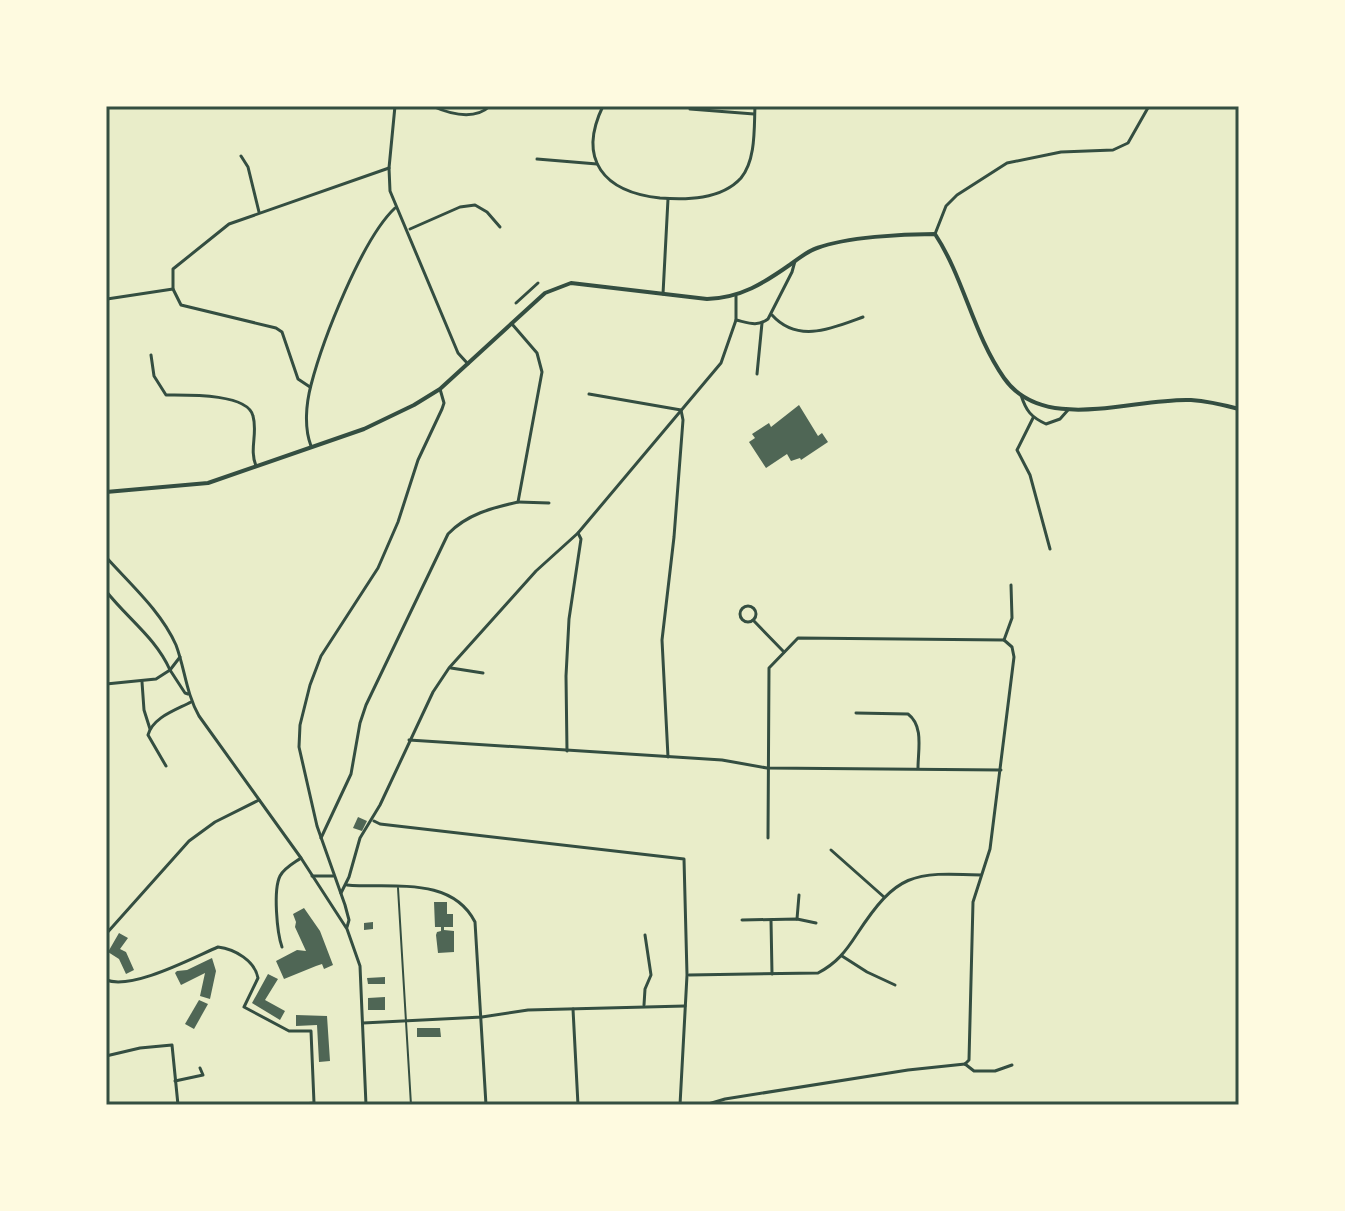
<svg xmlns="http://www.w3.org/2000/svg" width="1345" height="1211" font-family="Literata,serif">
<style>
.building{fill:#4f6655}
.lines{fill:none;stroke-linecap:round;stroke-linejoin:round}
.service{stroke:#344e41;stroke-width:2}
.minor{stroke:#344e41;stroke-width:3}
.tertiary{stroke:#344e41;stroke-width:4}
.neatline{fill:none;stroke:#344e41;stroke-width:3}
</style>
<rect width="100%" height="100%" fill="#e9edc9"/>
<g class="building">
<path d="M799 405 818 436 822 433 828 442 801 460 800 458 791 461 787 454 766 468 749 442 755 438 752 434 769 423 771 427Z"/>
<path d="M358 817 367 821 362 831 353 828Z"/>
<path d="M434 902H447V914H453V927H444V930L454 931V952L438 953 436 935 437 932 441 931V927H435Z"/>
<path d="M304 908 320 931 333 965 324 969 322 964 316 966 284 979 276 961 297 950 306 951 295 927 296 922 293 914Z"/>
<path d="M373 922V929L364 930V923Z"/>
<path d="M119 933 128 938 120 949 126 952 134 970 126 974 119 959 108 952Z"/>
<path d="M212 958 216 971 210 999 200 996 205 973 181 985 175 973 177 971 187 970Z"/>
<path d="M268 974 278 979 265 1000 285 1011 280 1020 252 1003Z"/>
<path d="M385 977V984H368L367 978Z"/>
<path d="M385 997V1010H368V998Z"/>
<path d="M199 1000 208 1004 194 1029 185 1024Z"/>
<path d="M296 1015 327 1016 330 1061 319 1062 317 1025 296 1026Z"/>
<path d="M417 1028H440L441 1037H417Z"/>
</g>
<g class="lines">
<path class="service" d="M398 888 411 1105"/>
<g class="minor">
<path d="M395 106 389 168 390 191 458 353 468 364"/>
<path d="M432 106C450 114 474 121 490 106"/>
<path d="M603 106C577 160 604 192 660 198 686 200 721 200 741 178 756 160 754 128 755 106"/>
<path d="M690 109 754 114"/>
<path d="M241 156 248 167 259 212"/>
<path d="M537 159 597 164"/>
<path d="M410 229 460 207 475 205 487 212 500 227"/>
<path d="M935 234 946 206 957 195 1007 163 1061 152 1113 150 1128 143 1149 106"/>
<path d="M663 294 668 199"/>
<path d="M107 299 173 289"/>
<path d="M516 303 538 283"/>
<path d="M772 315C798 344 833 328 863 317"/>
<path d="M736 320C749 323 757 327 768 319L792 272 795 261"/>
<path d="M151 355 154 376 166 395C185 395 248 393 253 416 258 433 249 449 256 466"/>
<path d="M757 374 762 323"/>
<path d="M310 387 298 379 282 332 276 328 181 305 173 289V269L229 224 389 168"/>
<path d="M589 394 681 410 683 420 674 537 662 640 668 757"/>
<path d="M1021 395C1026 411 1031 417 1046 424L1060 419 1068 410"/>
<path d="M1033 418 1017 450 1030 475 1050 549"/>
<path d="M311 446C304 428 306 404 311 385 323 339 362 239 395 208"/>
<path d="M518 502 549 503"/>
<path d="M106 557C130 584 161 611 176 645 185 669 186 693 199 716L301 858 347 929 360 966 366 1105"/>
<path d="M106 591C127 618 156 638 170 670"/>
<circle cx="748" cy="614" r="8"/>
<path d="M753 620 784 652"/>
<path d="M451 668 483 673"/>
<path d="M170 670 180 657"/>
<path d="M142 682 144 710 150 729"/>
<path d="M106 684 156 679 170 670 185 693 188 694"/>
<path d="M856 713 908 714C924 726 918 750 918 768"/>
<path d="M409 740 722 760 767 768 1001 770"/>
<path d="M567 751 566 676 569 619 581 539 578 533"/>
<path d="M166 766 148 735C153 717 176 710 191 702"/>
<path d="M374 821 380 824 684 859 687 975 680 1105"/>
<path d="M321 838 351 774 360 723 366 705 448 534C467 514 492 508 518 502L542 372 537 353 512 324"/>
<path d="M768 838 769 668 798 638 1004 640"/>
<path d="M831 850 884 897"/>
<path d="M312 876H333"/>
<path d="M347 885C390 889 451 875 475 922L486 1105"/>
<path d="M341 893 349 877 360 838 380 805 433 692 449 668 536 571 578 533 721 363 736 320V296"/>
<path d="M797 919 799 895"/>
<path d="M742 920 797 919 816 923"/>
<path d="M771 920 772 974"/>
<path d="M347 927 349 920 345 905 317 826 299 747 300 725 310 685 321 656 378 568 398 522 418 460 442 409 444 403 440 389"/>
<path d="M106 934 189 841 215 822 259 800"/>
<path d="M282 947C277 933 273 890 280 876 284 868 294 863 301 858"/>
<path d="M842 956 867 972 895 985"/>
<path d="M689 975 818 973C837 963 846 951 857 934 897 873 912 872 981 875"/>
<path d="M106 980C133 990 192 958 218 947 235 949 255 961 258 978L244 1007 289 1031H311L314 1103 293 1105"/>
<path d="M644 1005 645 989 651 975 645 935"/>
<path d="M573 1009 578 1105"/>
<path d="M363 1023 482 1017 528 1010 685 1006"/>
<path d="M106 1056 140 1048 172 1045 178 1105"/>
<path d="M965 1064 969 1060 973 902 990 849 1014 657 1012 647 1004 640 1012 618 1011 585"/>
<path d="M965 1064 974 1071H995L1012 1065"/>
<path d="M175 1081 203 1075 200 1068"/>
<path d="M705 1105 725 1099 908 1070 965 1064"/>
</g>
<path class="tertiary" d="M106 492 208 483 364 429 414 405 440 389 545 293 571 283 707 299C741 298 764 283 791 264 799 258 808 251 817 248 847 237 902 234 935 234 964 278 973 334 1004 378 1044 435 1135 397 1191 400 1206 401 1224 405 1239 409"/>
</g>
<rect width="1345" height="1211" fill="none" stroke="#fefae0" stroke-width="216"/>
<rect x="108" y="108" width="1129" height="995" class="neatline"/>
</svg>
